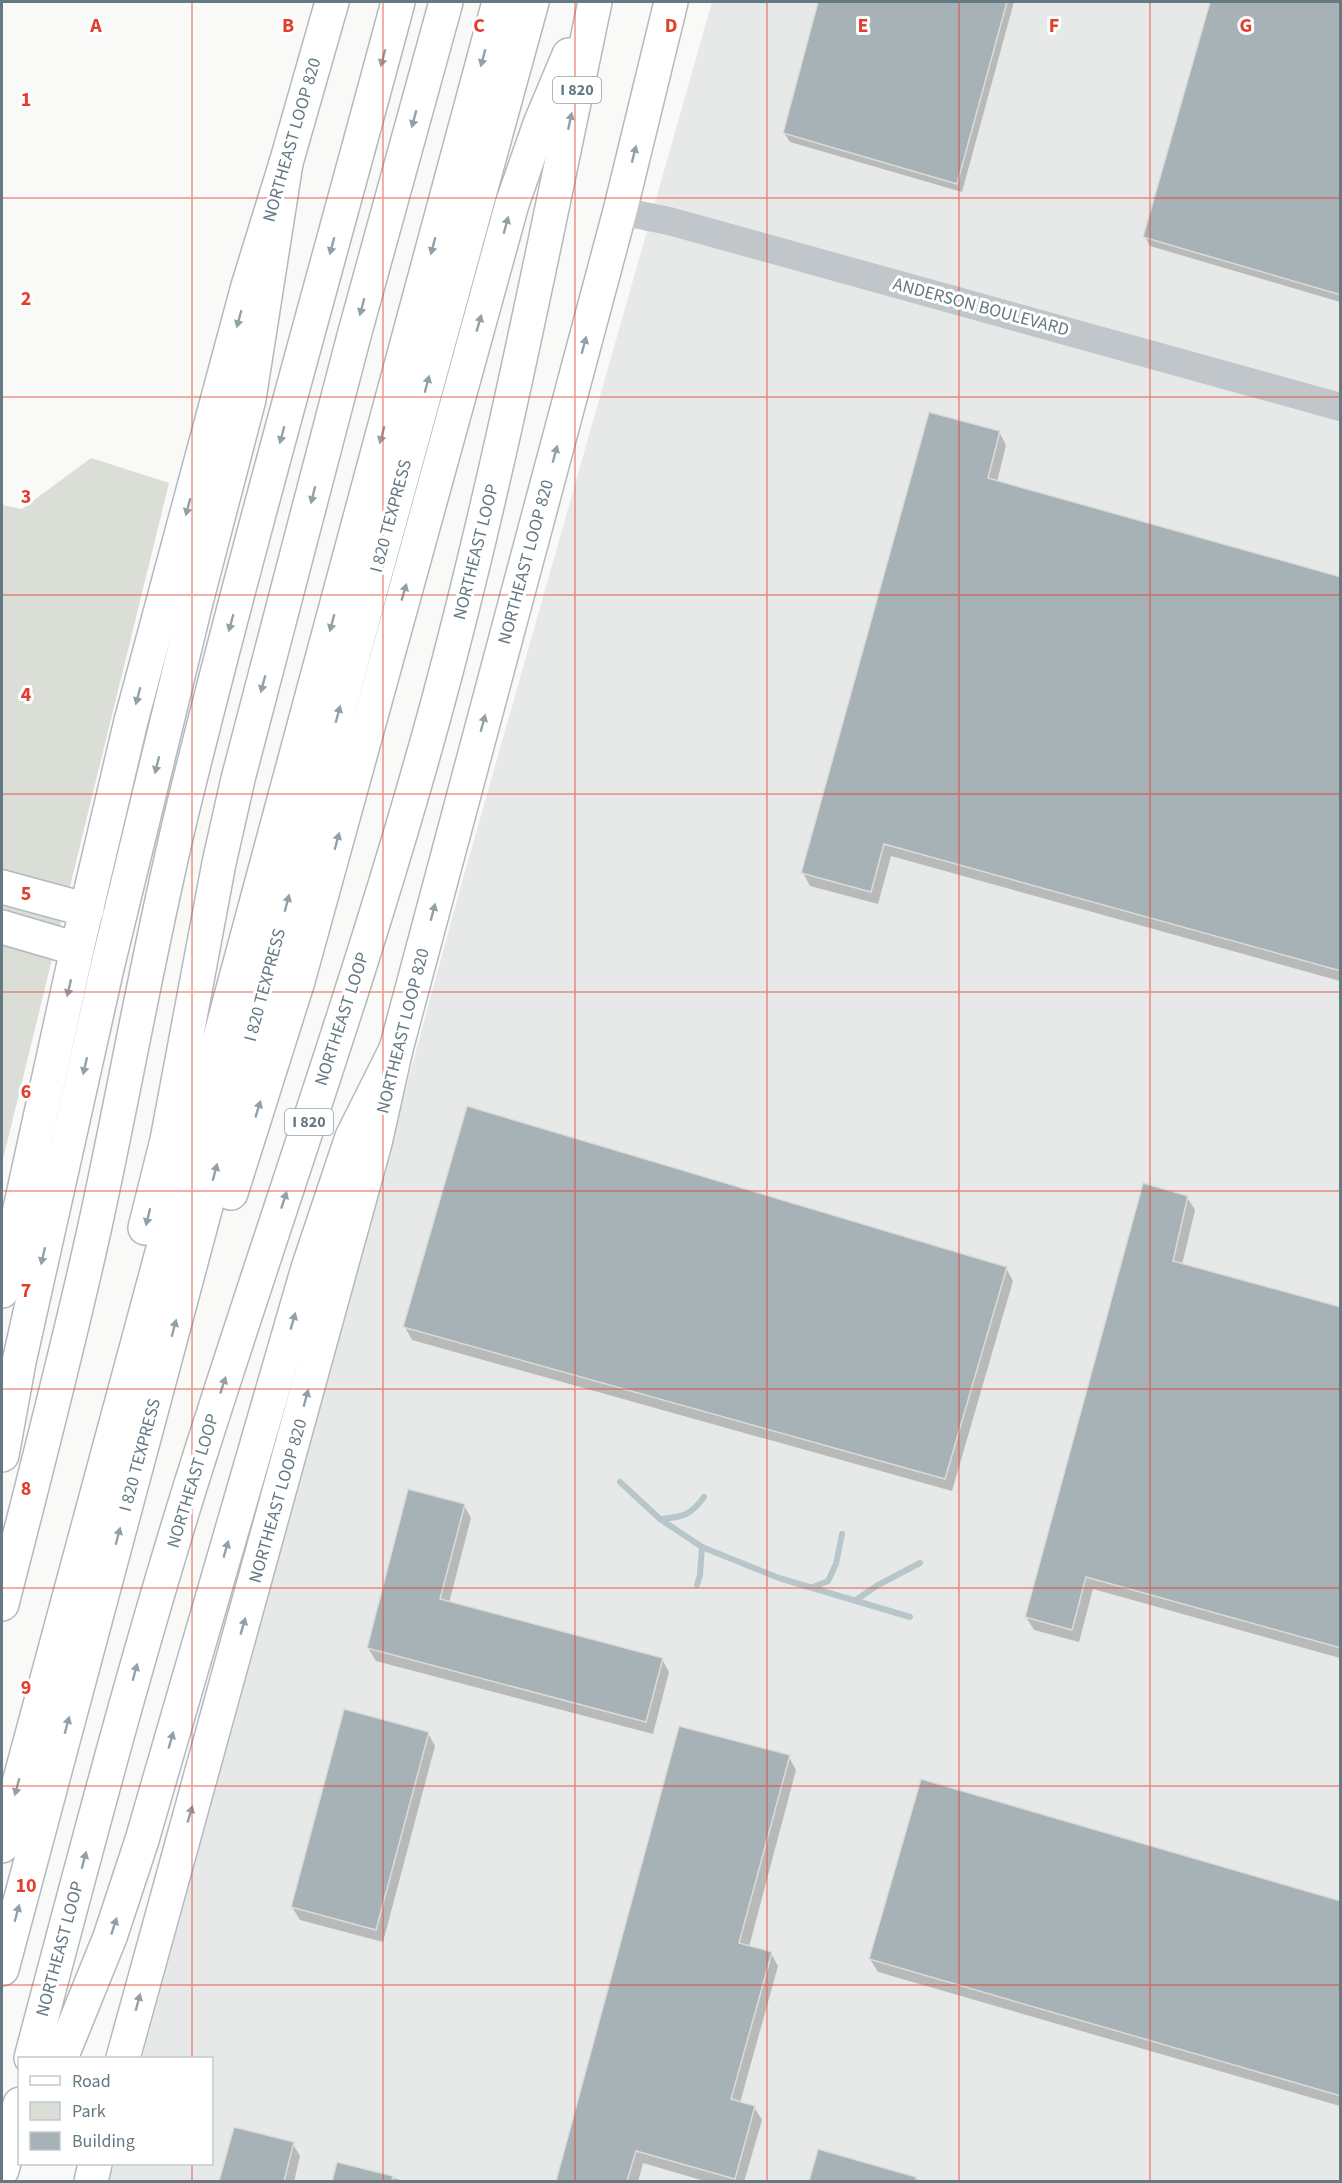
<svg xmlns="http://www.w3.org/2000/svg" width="1342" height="2183" font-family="'Source Sans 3',sans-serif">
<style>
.built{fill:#e7e9e8}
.green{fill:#daded6}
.shadow{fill:#0003}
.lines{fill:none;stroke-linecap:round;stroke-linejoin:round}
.stream{stroke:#b7c6c8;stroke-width:6}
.building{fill:#a7b2b6;stroke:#dbdbd9;stroke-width:1.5}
.secondary-casing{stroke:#b2babe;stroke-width:36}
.motorway-casing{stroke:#b3b9bc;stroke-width:36}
.tertiary{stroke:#c0c6c9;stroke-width:28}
.secondary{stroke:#fff;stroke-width:33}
.motorway{stroke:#fff;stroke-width:33}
.oneway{fill:#92a1a8}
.grid{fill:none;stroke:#e33e2d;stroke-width:1.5;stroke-opacity:0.55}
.labels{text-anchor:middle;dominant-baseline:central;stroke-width:6;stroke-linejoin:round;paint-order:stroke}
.shield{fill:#fff;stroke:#92a1a8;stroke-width:1.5}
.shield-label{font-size:16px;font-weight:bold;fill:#647982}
.street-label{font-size:18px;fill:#647982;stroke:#fff}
.grid-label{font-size:20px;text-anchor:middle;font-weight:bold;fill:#e33e2d;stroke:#fff;stroke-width:6;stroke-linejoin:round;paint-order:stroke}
</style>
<rect width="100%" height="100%" fill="#f9f9f7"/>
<path class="built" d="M712 2H1340V2181L109 2182 114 2164H212V2058H142L457 900Z"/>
<path class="green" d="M91 458 169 483 2 1163V505L22 509Z"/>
<g class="shadow">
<path d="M820 2H1014L962 192 790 142 784 133Z"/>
<path d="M1211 2H1340V302L1150 246 1145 237Z"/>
<path d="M999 432 1006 445 997 482 1340 578V981L891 856 878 904 810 886 803 873Z"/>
<path d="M1187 1197 1195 1210 1182 1265 1340 1309V1658L1093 1589 1079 1642 1034 1630 1026 1617Z"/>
<path d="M1006 1268 1013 1281 952 1491 412 1340 405 1327Z"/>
<path d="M464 1505 471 1518 449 1603 662 1659 669 1672 653 1734 376 1661 368 1648Z"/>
<path d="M680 1728 789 1757 796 1770 749 1947 771 1953 778 1966 740 2103 754 2107 762 2120 744 2182H708L643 2163 638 2182H557Z"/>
<path d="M428 1733 435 1746 383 1942 300 1920 292 1907Z"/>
<path d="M1340 1903V2106L878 1972 870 1959Z"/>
<path d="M235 2129 293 2144 300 2156 294 2182H221Z"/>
<path d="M819 2150 926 2182H810Z"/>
<path d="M338 2163 408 2182H333Z"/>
</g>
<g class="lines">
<g class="stream">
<path d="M620 1482 660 1519 702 1547 779 1578 910 1617"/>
<path d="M661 1519C683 1517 691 1515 704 1497"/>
<path d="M697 1585 700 1575 702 1547"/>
<path d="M813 1587 828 1581 836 1564 842 1534"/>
<path d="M856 1600 878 1585 920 1563"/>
</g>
</g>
<g class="building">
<path d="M818 2H1007L957 184 783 133Z"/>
<path d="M1210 2H1341V295L1143 237Z"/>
<path d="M929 412 1000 431 988 478 1341 577V971L884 844 871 892 801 873Z"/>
<path d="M467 1106 1007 1267 945 1479 403 1327Z"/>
<path d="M1143 1183 1188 1196 1173 1261 1341 1307V1648L1086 1577 1072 1630 1025 1617Z"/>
<path d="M408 1489 465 1504 440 1599 663 1658 646 1722 367 1648Z"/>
<path d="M344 1709 429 1732 376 1930 291 1907Z"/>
<path d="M679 1726 790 1755 739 1943 772 1952 731 2099 755 2106 735 2179 636 2151 627 2181H556Z"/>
<path d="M921 1779 1341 1901V2096L869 1959Z"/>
<path d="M234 2127 294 2142 284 2181H219Z"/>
<path d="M818 2149 916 2177V2181H809Z"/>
<path d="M337 2162 393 2176 392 2181H332Z"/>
</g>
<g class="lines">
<g class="secondary-casing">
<g id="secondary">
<path d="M2 887 87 910"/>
<path d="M2 927 77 949"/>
<path d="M2 1291 77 949 131 721 248 286 286 163 332 2"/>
<path d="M123 2058 375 1143 396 1049 620 211 671 2"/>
<path d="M91 2182 95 2164"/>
</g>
</g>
<g class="motorway-casing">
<g id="motorway">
<path d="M231 1193 298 981 512 204 540 124 569 55"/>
<path d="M145 1228 167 1140 219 863 238 779 355 332 446 2"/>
<path d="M2 1455 19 1362 107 968 196 602 249 399 286 163"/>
<path d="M2 1604C34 1479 67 1353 95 1226 125 1088 149 949 182 812 249 540 326 271 398 2"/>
<path d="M2 1846 499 2"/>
<path d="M2 1969 370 593 532 2"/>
<path d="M31 2058C85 1854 138 1650 202 1449 280 1204 367 961 435 713 499 478 545 239 595 2"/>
<path d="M61 2058 110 1937 142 1840 308 1268 352 1137 396 1049"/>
<path d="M2 2170 20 2104"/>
</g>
</g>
<path class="tertiary" d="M620 211 669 221 1340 407"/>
<use href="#secondary" class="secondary"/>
<use href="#motorway" class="motorway"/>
</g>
<defs><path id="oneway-solid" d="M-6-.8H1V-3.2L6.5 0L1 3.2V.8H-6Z" transform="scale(1.5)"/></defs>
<g class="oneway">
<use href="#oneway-solid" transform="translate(383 58) rotate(105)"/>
<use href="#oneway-solid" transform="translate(483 58) rotate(105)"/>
<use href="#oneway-solid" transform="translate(414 119) rotate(105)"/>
<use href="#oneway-solid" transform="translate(570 121) rotate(-78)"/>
<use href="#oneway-solid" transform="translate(634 154) rotate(-76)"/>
<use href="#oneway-solid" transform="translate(506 225) rotate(-75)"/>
<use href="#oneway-solid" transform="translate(332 246) rotate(105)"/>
<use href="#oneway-solid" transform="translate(433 246) rotate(105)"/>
<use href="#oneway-solid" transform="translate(362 307) rotate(105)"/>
<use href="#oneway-solid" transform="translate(239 319) rotate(105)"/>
<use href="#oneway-solid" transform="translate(479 323) rotate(-74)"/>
<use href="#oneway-solid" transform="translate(584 345) rotate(-75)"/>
<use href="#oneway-solid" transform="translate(427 384) rotate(-75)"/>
<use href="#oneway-solid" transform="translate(282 435) rotate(105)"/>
<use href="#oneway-solid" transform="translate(382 435) rotate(105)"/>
<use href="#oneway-solid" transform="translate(555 454) rotate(-75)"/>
<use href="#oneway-solid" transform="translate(313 495) rotate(104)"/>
<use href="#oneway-solid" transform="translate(188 507) rotate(105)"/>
<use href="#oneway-solid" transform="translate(404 592) rotate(-74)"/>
<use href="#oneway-solid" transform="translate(231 623) rotate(105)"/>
<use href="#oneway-solid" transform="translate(332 623) rotate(105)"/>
<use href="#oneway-solid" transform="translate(263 684) rotate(105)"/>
<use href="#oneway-solid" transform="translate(138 696) rotate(105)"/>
<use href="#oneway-solid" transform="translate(338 714) rotate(-75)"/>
<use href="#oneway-solid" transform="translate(483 723) rotate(-75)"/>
<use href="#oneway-solid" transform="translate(157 765) rotate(104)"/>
<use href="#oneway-solid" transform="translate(337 841) rotate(-75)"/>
<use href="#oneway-solid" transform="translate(287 903) rotate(-75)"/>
<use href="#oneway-solid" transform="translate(433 912) rotate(-75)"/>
<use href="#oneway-solid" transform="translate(69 988) rotate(103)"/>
<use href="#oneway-solid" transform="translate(85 1066) rotate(103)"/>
<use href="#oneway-solid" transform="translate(258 1109) rotate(-73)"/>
<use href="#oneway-solid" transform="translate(215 1172) rotate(-75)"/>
<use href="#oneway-solid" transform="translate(284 1200) rotate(-72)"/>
<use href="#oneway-solid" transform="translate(148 1217) rotate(104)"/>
<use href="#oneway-solid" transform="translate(43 1256) rotate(103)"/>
<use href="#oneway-solid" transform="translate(293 1321) rotate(-74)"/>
<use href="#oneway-solid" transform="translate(174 1328) rotate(-75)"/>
<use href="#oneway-solid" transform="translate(223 1385) rotate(-72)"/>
<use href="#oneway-solid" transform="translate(306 1398) rotate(-75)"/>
<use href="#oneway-solid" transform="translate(118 1536) rotate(-75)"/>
<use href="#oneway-solid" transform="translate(226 1549) rotate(-74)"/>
<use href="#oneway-solid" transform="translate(243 1626) rotate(-74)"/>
<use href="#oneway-solid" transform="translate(135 1672) rotate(-75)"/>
<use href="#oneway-solid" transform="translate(67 1725) rotate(-75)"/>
<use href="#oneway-solid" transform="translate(171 1740) rotate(-74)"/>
<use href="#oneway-solid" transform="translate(17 1787) rotate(105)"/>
<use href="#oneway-solid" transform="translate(190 1814) rotate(-74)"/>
<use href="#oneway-solid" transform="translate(84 1860) rotate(-75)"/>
<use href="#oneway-solid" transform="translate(17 1913) rotate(-75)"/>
<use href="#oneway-solid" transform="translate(114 1926) rotate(-72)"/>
<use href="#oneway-solid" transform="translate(138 2002) rotate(-75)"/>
</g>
<path class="grid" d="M192 2V2058M383 2V2182M575 2V2182M767 2V2182M959 2V2182M1150 2V2182M2 198H1340M2 397H1340M2 595H1340M2 794H1340M2 992H1340M2 1191H1340M2 1389H1340M2 1588H1340M2 1786H1340M2 1985H1340M192 2164V2182"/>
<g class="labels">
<g class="shield">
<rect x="553" y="77" width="48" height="26" rx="4.5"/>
<rect x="285" y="1109" width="48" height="26" rx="4.5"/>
</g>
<g class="shield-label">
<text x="577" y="90">I 820</text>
<text x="309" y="1122">I 820</text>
</g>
<g class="street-label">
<text transform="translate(292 140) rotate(-74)">NORTHEAST LOOP 820</text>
<text transform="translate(981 307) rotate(15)">ANDERSON BOULEVARD</text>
<text transform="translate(391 516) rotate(-75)">I 820 TEXPRESS</text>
<text transform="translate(476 552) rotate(-76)">NORTHEAST LOOP</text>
<text transform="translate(526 562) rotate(-75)">NORTHEAST LOOP 820</text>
<text transform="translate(265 985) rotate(-75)">I 820 TEXPRESS</text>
<text transform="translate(342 1019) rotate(-72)">NORTHEAST LOOP</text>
<text transform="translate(403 1031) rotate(-76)">NORTHEAST LOOP 820</text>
<text transform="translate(140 1455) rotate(-75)">I 820 TEXPRESS</text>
<text transform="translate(193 1481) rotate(-73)">NORTHEAST LOOP</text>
<text transform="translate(278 1501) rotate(-74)">NORTHEAST LOOP 820</text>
<text transform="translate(60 1949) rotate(-75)">NORTHEAST LOOP</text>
</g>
</g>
<g class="grid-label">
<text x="96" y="32">A</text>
<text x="288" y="32">B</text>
<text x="479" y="32">C</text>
<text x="671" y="32">D</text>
<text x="863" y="32">E</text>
<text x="1054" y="32">F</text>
<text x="1246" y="32">G</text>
<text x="26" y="106">1</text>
<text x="26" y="305">2</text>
<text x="26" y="503">3</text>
<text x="26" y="701">4</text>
<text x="26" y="900">5</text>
<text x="26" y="1098">6</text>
<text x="26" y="1297">7</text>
<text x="26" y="1495">8</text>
<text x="26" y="1694">9</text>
<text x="26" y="1892">10</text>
</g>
<rect width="1342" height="2183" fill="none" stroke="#647982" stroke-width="6"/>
<rect x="18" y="2057" width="195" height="108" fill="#ffffff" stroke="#c1c9cd" stroke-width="1.5"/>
<rect x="30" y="2076" width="30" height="9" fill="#ffffff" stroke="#c1c9cd" stroke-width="1.5"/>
<text x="72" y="2087" font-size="18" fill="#647982">Road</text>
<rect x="30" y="2102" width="30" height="18" fill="#daded6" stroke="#c1c9cd" stroke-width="1.5"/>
<text x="72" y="2117" font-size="18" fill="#647982">Park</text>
<rect x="30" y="2132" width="30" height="18" fill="#a7b2b6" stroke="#c1c9cd" stroke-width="1.5"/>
<text x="72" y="2147" font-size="18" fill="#647982">Building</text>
</svg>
